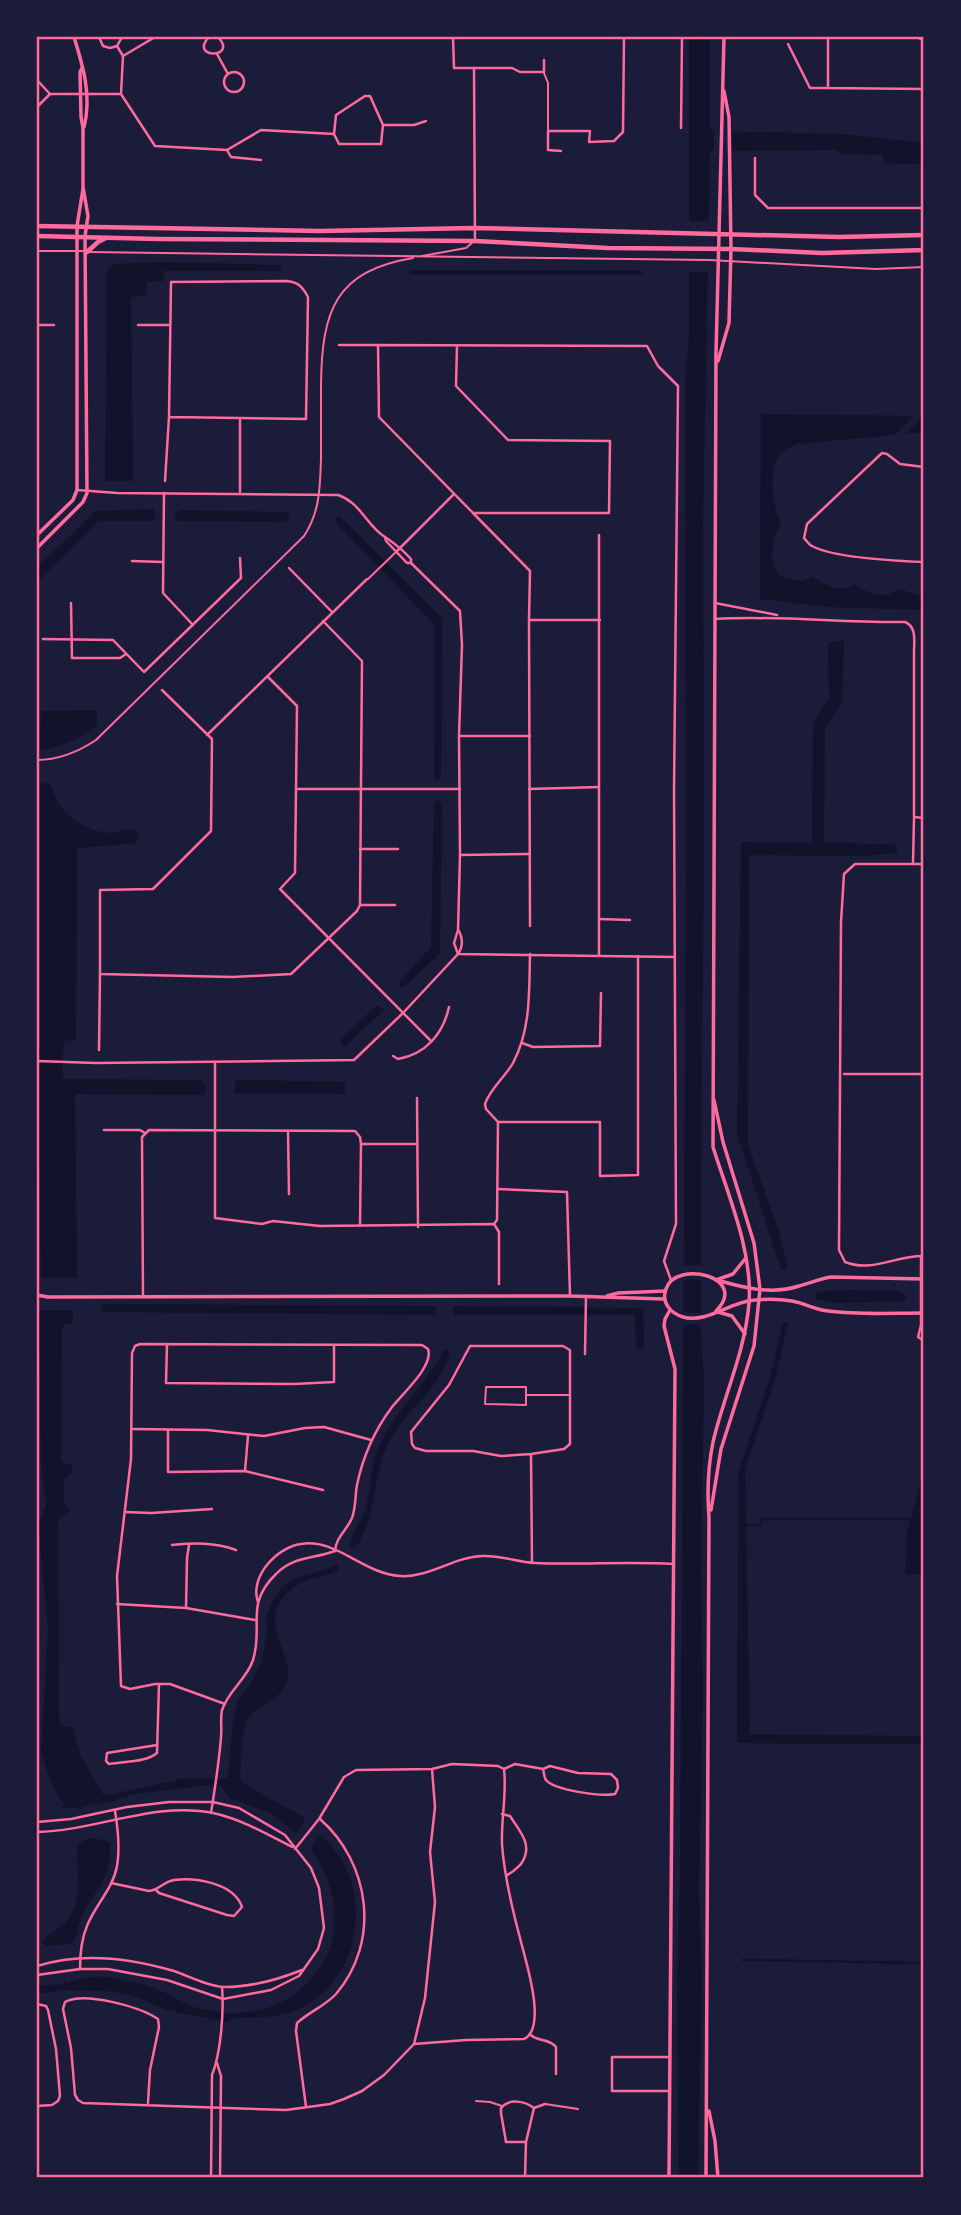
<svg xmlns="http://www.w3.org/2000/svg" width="961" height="2215" font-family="Arial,sans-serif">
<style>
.water{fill:#12122b}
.pier{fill:#1b1b3a}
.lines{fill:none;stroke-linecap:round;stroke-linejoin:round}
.stream{stroke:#12122b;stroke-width:2.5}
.service{stroke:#ff6b9d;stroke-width:2}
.pedestrian{stroke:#ff6b9d;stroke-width:2.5}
.minor{stroke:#ff6b9d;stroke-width:2.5}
.tertiary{stroke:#ff6b9d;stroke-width:3.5}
.secondary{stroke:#ff6b9d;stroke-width:4.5}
.neatline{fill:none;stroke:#ff6b9d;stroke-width:2.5}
</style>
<rect width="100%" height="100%" fill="#1b1b3a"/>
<g class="water">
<path d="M689 37H710V128L714 131 842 134 924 143V164L884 163 883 155 839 154 837 150 710 151 703 521 704 848 701 1168V1332L704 1381 701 1571 703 1693 699 1889 702 1978 698 2178H679L677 2000 680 1882 686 888 685 381 689 336Z"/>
<path d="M159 262 282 265 280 271H163L164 281 147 282 145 296 131 297 133 481H105L107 270 114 264Z"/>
<path d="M411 270H639L643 275H409Z"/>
<path d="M761 414 924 416V432L797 444C790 447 783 450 778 457 768 473 773 509 781 524 772 538 767 563 780 576 791 579 802 585 811 576 824 584 841 595 855 584 868 594 886 602 898 588L924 598V610L829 607 760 599Z"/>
<path d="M154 509 155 521H99L37 582V567L96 511Z"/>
<path d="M179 510 288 512 289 519 285 522 177 521 174 518Z"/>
<path d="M339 516 442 618 441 777 438 780 434 778 435 625 336 523V518Z"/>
<path d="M844 641 842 703 825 727 824 842 897 845V853L861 856 749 855 748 1144 778 1229 787 1266 785 1270H781L737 1133 741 842 812 843 813 723 829 698 828 642Z"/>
<path d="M97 710V725C79 740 63 746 40 750L41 711Z"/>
<path d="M40 783 50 784C53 790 55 798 59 804 67 819 93 833 110 833 120 833 127 826 137 830L140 839 135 843 77 848 76 1040 65 1041 62 1056 63 1079 202 1080 206 1086 204 1095 75 1094 77 1277 41 1278 38 1067 40 1043Z"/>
<path d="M437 800 442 803 440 953 408 984 401 988 399 982 431 947 434 803Z"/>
<path d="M376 1006H379L384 1010 344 1047 340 1043 341 1039Z"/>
<path d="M239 1080 345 1082V1094L234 1093 236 1081Z"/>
<path d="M847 1290 901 1291 907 1297 903 1301 835 1303 816 1299 817 1292Z"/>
<path d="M103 1304 436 1306V1315L102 1312Z"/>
<path d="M453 1306 643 1308 644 1348 636 1349 635 1315H454Z"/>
<path d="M42 1310H73V1323L64 1325 62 1330 61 1457 64 1465 72 1464 71 1473 64 1478V1503L71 1510 58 1520 59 1715 61 1725 73 1728 81 1757 104 1796 186 1778 223 1779 228 1777 234 1713 239 1698 251 1683 260 1666 268 1632 266 1617 273 1600 281 1588 296 1578 325 1570 338 1563V1570C324 1578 306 1578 293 1588 251 1620 298 1655 286 1684 279 1701 257 1704 247 1720 242 1728 241 1767 240 1779L244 1784 305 1818 304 1823 296 1833 272 1814 230 1798 221 1787 209 1785 135 1794 101 1805 98 1803 82 1807 80 1810 78 1808H62L64 1804 53 1787 41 1753 48 1631 39 1530 37 1529V1521L40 1520 46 1505 41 1463 39 1311Z"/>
<path d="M783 1322H788L776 1377 745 1470 750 1734 924 1736V1744L737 1743 738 1473 771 1374Z"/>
<path d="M447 1349 450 1356C446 1364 442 1372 437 1380 422 1403 401 1417 388 1444 372 1478 377 1515 356 1547L350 1548C349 1535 363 1521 366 1508 371 1487 370 1466 380 1445 396 1410 426 1385 443 1351Z"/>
<path d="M924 1470V1574H905L907 1531Z"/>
<path d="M319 1836C330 1841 337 1853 343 1863 368 1908 356 1973 311 2002 293 2015 272 2017 250 2018 246 2018 239 2017 234 2018 231 2019 229 2021 226 2022L167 2010 132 1995 107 1991 65 1990 37 1994V1986L63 1984 64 1979 67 1983C97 1969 141 1981 170 1995 178 1999 185 2004 194 2007 219 2014 241 2016 267 2008 277 2005 287 2000 295 1994 310 1981 324 1967 330 1948 341 1910 332 1879 310 1848Z"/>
<path d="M88 1838 99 1839 110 1843C111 1884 95 1886 81 1919 77 1928 77 1937 71 1944L46 1946 43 1943 44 1939C51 1933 60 1929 66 1922 84 1901 77 1872 77 1847L80 1843Z"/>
</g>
<g class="pier">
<path d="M714 127 733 128 732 154H714Z"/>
<path d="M685 221H711L712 272H685Z"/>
<path d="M915 415H924L904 436 895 435Z"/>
<path d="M696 1265 706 1266 705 1281 693 1279 680 1281V1266Z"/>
<path d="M680 1310 692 1313 705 1312V1325L680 1324Z"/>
</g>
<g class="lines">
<g class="stream">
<path d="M746 1525H760L761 1519H912"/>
<path d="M742 1960 924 1963"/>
</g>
<g class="service">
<path d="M920 39H924"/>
<path d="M544 73 548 83V130"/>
<path d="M37 251H84"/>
<path d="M89 252 709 260 876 269 924 267"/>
<path d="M422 256 466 248 473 242"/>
<path d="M368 579 396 552"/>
<path d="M37 760C59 760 78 752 96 740L304 536C320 512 320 487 321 459 321 434 321 409 321 384 322 311 335 271 413 258"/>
<path d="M486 1387H526V1405L485 1404Z"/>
<path d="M527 1395H570"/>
<path d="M476 2101 490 2102 502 2106"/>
<path d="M545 2104 578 2109"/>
</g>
<path class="pedestrian" d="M125 1512 151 1513 212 1509"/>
<g class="minor">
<path d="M99 37 103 46 110 48 117 46 122 37"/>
<path d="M209 37C188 59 239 59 218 37"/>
<path d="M453 37 454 68H512L520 72H544V60"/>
<path d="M828 37V88L924 89"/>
<path d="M788 44 810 88H828"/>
<path d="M117 46 123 56 155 37"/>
<path d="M217 54 228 74"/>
<path d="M123 56 121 94 155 146 227 150 261 130 334 134"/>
<path d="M474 68 475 241"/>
<circle cx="234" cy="82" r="10"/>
<path d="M37 80 50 94H121"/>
<path d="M365 96H370L383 125 381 144H339L334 134 336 115Z"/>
<path d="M37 107 50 94"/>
<path d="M383 125H414L426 121"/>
<path d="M681 128 682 37"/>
<path d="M227 150 231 157 261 160"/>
<path d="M561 151 548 150V131H590L589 142 614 141 623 132 624 37"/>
<path d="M755 158V195L768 208H924"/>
<path d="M37 325H54"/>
<path d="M138 325H169"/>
<path d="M339 345H378"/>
<path d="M457 346 456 386 508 440 610 441 609 513H473L379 417 378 345 647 346 658 366 678 386 674 791 676 1224 664 1261 671 1280"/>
<path d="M240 419V492"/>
<path d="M924 467 900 464 887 454 882 453 807 524 804 538C807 541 809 545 812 546 834 558 898 561 924 562"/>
<path d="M165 481 169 417 306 419 308 297C302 286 298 282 286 281L171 282 169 417"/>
<path d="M164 493 163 593 193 625"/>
<path d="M473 513 530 571 529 620"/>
<path d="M599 535V955"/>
<path d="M385 537 386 541 407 563H411"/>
<path d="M396 552 453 495"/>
<path d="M132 561 163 562"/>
<path d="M289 568 332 612"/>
<path d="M71 603 72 658H120L126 654"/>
<path d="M715 603 777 615"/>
<path d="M715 619C779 615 841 623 905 622 917 627 914 641 914 652V817L924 818"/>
<path d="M43 639 113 640 144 672 241 578 240 558"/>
<path d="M268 677 297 706 295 873 280 889 431 1041"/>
<path d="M162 690 212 739 211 831 153 889 100 890V974L233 977 291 974 357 911 360 905 362 661 323 621"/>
<path d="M207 735 367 579"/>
<path d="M459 736H530"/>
<path d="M296 789H460"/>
<path d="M529 789 599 787"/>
<path d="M360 849H398"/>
<path d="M460 855 529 854"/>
<path d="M913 864 914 818"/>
<path d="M924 864H855L844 874 841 922 839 1250 845 1262C873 1273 896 1255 924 1256"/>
<path d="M360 905H395"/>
<path d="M599 919 630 920"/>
<path d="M530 926 529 620H600"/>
<path d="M459 931C463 938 463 947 458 954L675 957"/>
<path d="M522 1043 533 1047 600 1046 601 993"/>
<path d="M99 1050 100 974"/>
<path d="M393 1056 398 1059C426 1054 443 1034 449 1007"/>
<path d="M37 1061 96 1063 354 1060 403 1013 458 954 454 943 458 930 460 855 459 736 462 645 460 611 411 563V559C403 550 394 543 385 537 367 526 361 503 338 495L117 493 77 490"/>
<path d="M215 1062V1218L262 1224 273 1221 320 1226 494 1224 499 1232V1284"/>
<path d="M844 1074H924"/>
<path d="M417 1098 418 1227"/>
<path d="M498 1122H600V1176L638 1175V956"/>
<path d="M498 1122 486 1109 485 1104C490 1089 505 1077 513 1063 531 1029 529 992 530 954"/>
<path d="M104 1130H140L145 1133"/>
<path d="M288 1131 289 1194"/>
<path d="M361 1144H417"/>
<path d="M497 1189 567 1192 570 1296"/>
<path d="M494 1224 497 1220 498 1122"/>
<path d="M921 1256V1325L918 1337 924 1341"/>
<path d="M143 1297 142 1137 149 1130 355 1131 360 1137 361 1144 360 1225"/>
<path d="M167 1344 166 1383 294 1384 334 1382V1345"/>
<path d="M585 1354 586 1296"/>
<path d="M133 1429 207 1430 264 1436 305 1428 324 1427 371 1440"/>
<path d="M168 1430V1472L245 1471 323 1490"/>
<path d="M531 1454 501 1456 473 1451H426L415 1448 412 1444 411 1432 449 1385 470 1346H563L570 1350V1444L564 1449 531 1454 532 1563"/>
<path d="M245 1471 248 1436"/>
<path d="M172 1545C195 1543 214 1542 236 1550"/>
<path d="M258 1602C249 1577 277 1547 301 1544 336 1538 364 1574 400 1576 428 1578 454 1557 482 1556 500 1555 517 1562 535 1563 581 1565 628 1561 674 1564"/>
<path d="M117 1604 186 1608 255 1620"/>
<path d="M186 1608 187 1558 189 1545"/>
<path d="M225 1704 170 1684H155L130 1689 121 1686 117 1576 131 1459 132 1353 135 1346 140 1344 422 1345 428 1349C434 1366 403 1393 392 1407 374 1431 363 1456 357 1485 355 1496 356 1507 352 1518 347 1530 336 1537 335 1551"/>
<path d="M157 1745 107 1753 106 1761 109 1764C124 1761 145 1763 157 1753L159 1684"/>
<path d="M504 1769 515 1764 543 1769C544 1772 544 1778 546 1780 554 1790 601 1797 615 1794L618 1788 617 1780 611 1774 578 1773 550 1766 543 1769"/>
<path d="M211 1813C215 1788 219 1763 221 1737 222 1728 220 1719 222 1710 228 1691 247 1679 253 1660 264 1626 244 1605 276 1574 293 1556 314 1559 335 1551"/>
<path d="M502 1814 510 1816C520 1832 534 1845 521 1864 516 1869 514 1872 507 1875"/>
<path d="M37 1822 71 1819 127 1807 169 1802H213L239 1808 285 1835 311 1868 319 1888 324 1928 318 1949 299 1976 271 1990 223 1999 167 1980 108 1969H80L37 1975"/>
<path d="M37 1832C95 1831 155 1801 213 1813 241 1819 267 1834 292 1847"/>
<path d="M295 1849 319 1819 344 1777 356 1770 432 1769 452 1764 498 1766 504 1769C507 1793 501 1819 502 1844 504 1875 512 1908 520 1938 525 1959 548 2028 524 2039L466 2040 414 2044"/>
<path d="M111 1883 149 1891C159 1890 163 1882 174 1880 195 1877 234 1883 242 1907L234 1916 227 1915 159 1893 156 1890"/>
<path d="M37 1966C81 1952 130 1958 174 1971 189 1976 209 1987 225 1987 252 1987 277 1980 302 1970"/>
<path d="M80 1969C80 1954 81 1940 87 1926 95 1905 113 1889 117 1866 120 1849 118 1829 115 1811"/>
<path d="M37 2004 46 2006 48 2010 56 2049 60 2096 58 2101 52 2105 37 2106"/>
<path d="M531 2035C538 2042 549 2038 556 2047V2074"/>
<path d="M217 2063 221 2076 220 2178"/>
<path d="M670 2091H612V2057H670"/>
<path d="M148 2103 150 2070 159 2027 158 2019C140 2007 84 1991 65 2002L63 2009 71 2048 75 2095 78 2100 83 2103 286 2110 330 2104 344 2099 362 2091 384 2075 414 2044 425 1998 435 1902 430 1852 435 1807 432 1769"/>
<path d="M306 2107 296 2031 297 2023C309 2012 325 2006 336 1994 381 1941 370 1863 320 1819"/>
<path d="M534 2108 545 2104"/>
<path d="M37 2177 192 2178"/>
<path d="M211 2178 212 2075C221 2053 224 2011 222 1987"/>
<path d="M239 2178H314"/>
<path d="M525 2178 526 2142 534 2108C525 2101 509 2098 501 2108V2113L506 2142H526"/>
</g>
<g class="tertiary">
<path d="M74 37C83 66 92 96 84 127"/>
<path d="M718 361 729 323 731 249 729 117 724 91"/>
<path d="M37 535 73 500 77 490V226L83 189"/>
<path d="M37 548 83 502 87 493 85 236 88 216 83 187V128L81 117 80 72 82 68"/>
<path d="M716 1280 733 1274 745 1259"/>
<path d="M717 1280C744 1288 772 1295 799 1286 810 1283 819 1279 831 1277L924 1279"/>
<path d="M37 1295 48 1297 570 1296 664 1299"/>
<path d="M607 1296 618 1293 665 1291"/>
<path d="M716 1311C750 1277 676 1259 666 1289 661 1302 670 1313 683 1317 707 1324 731 1301 755 1300 766 1299 780 1299 792 1301 804 1303 816 1310 828 1311 859 1315 893 1313 924 1313"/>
<path d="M718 1312 732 1316 745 1334"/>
<path d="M711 1510 721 1449 754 1346 760 1289 754 1243 723 1142 714 1100"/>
<path d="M709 2111 715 2141 718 2178"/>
<path d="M669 2178 675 1369 664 1326 665 1319 670 1310"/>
<path d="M706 2178 709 1517C707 1492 708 1467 713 1442 724 1395 745 1352 749 1303 753 1252 728 1195 713 1147L716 353 724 37"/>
</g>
<g class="secondary">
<path d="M37 226 320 231 475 228 839 237 924 235"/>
<path d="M37 236 158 239 475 241 608 248 731 249 822 253 924 250"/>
<path d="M87 252 98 242 106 238"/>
</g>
</g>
<rect width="961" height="2215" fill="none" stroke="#1b1b3a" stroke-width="77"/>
<rect x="38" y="38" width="884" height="2138" class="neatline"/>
</svg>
